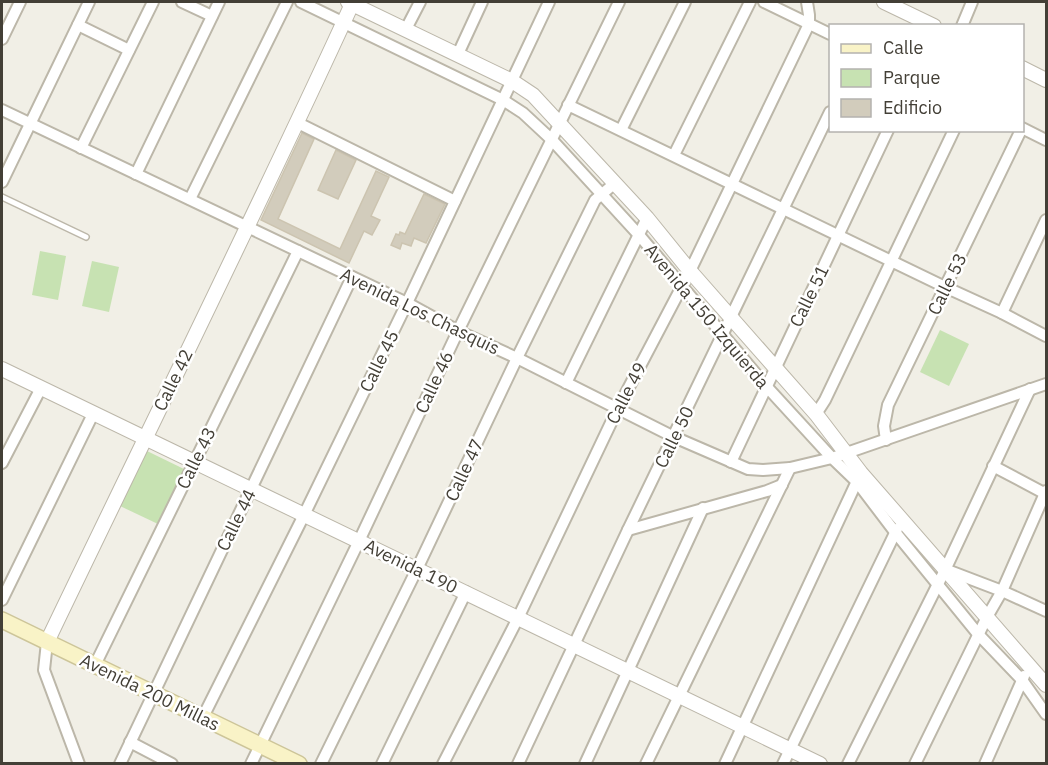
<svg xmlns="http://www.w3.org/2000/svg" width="1048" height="765" font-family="'IBM Plex Sans',sans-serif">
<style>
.green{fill:#c7e2b2}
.building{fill:#d2ccbc;stroke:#ccc4b0;stroke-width:1.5}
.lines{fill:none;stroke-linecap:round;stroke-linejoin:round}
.service-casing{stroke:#bcb7a9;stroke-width:8}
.minor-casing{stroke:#bcb7a9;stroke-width:14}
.tertiary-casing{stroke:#bcb7a9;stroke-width:16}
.secondary-casing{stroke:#cdc599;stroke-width:18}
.service{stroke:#fff;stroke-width:5}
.minor{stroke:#fff;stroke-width:10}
.tertiary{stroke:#fff;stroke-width:14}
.secondary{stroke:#f9f3c7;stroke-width:15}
.labels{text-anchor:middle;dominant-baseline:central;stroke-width:5;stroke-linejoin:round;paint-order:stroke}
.street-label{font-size:18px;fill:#433f36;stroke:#fff}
</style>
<rect width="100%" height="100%" fill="#f1efe6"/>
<g class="green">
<path d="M40 251 66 256 58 300 32 295Z"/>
<path d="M92 261 119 267 109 312 82 306Z"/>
<path d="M940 330 969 344 949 386 920 372Z"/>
<path d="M147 451 186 470 158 524 120 506Z"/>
</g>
<g class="building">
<path d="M302 133 314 139 278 219 340 249 376 171 389 177 371 216 380 220 372 235 364 231 349 263 261 220Z"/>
<path d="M336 150 356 160 338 199 318 190Z"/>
<path d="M424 194 445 204 426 243 414 238 411 246 402 243 400 249 391 245 396 234 399 235 400 232 405 234Z"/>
</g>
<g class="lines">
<g class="service-casing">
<path id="service" d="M2 197 86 237"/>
</g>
<g class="minor-casing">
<g id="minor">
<path d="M182 2 212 16"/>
<path d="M301 2 503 100 523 113 552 140 639 235 766 386 832 458 857 482 895 532 978 634 1022 680 1046 714"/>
<path d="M764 2 830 34"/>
<path d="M78 25 129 50"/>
<path d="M962 26 972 2"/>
<path d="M406 29 420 2"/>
<path d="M2 39 20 2"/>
<path d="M458 54 482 2"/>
<path d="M568 105 945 287 1002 313 1046 336"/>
<path d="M2 110 407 303 458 331 517 358 674 437 748 469 763 470 790 468 832 458 1046 384"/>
<path d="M298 123 455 201"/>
<path d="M1022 128 1046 140"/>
<path d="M621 130 685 2"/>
<path d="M81 148 153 2"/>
<path d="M674 155 750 2"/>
<path d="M136 174 219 2"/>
<path d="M2 182 89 2"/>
<path d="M190 199 287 2"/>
<path d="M1002 313 1046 220"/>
<path d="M566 383 647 218"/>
<path d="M816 414 825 400 954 130"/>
<path d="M886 440 884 426 888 405 1021 130"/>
<path d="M731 462 888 130"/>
<path d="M2 463 41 388"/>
<path d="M993 466 1046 494"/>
<path d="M628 530 767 491 782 485"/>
<path d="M947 570 1002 591 1046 611"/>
<path d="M2 600 93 414"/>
<path d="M47 642 44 670 79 764"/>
<path d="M95 665 298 251"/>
<path d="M203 717 304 515 407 303 549 2"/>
<path d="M130 742 172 764"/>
<path d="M120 764 352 277"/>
<path d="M251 764 359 541 458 331 619 2"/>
<path d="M321 764 417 569 517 358 595 200 615 183"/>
<path d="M382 764 466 592"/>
<path d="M443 764 518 618 618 408 690 271 809 24V15L807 2"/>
<path d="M518 764 628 530 830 112"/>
<path d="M585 764 703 508"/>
<path d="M646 764 790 468"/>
<path d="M725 764 858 479"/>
<path d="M783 764 897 529"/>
<path d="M848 764 945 570 1030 389"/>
<path d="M915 764 987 617 1002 591 1046 491"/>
<path d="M985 764 1024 676"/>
</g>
</g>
<g class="tertiary-casing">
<g id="tertiary">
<path d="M348 2 512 81 533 95 647 218 690 271 816 414 861 473 1046 685"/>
<path d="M884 2 934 26"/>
<path d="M1022 68 1046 80"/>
<path d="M2 369 820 764"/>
<path d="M47 642C149 429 254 218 352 4"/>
</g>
</g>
<g class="secondary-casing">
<path id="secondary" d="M2 620 299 764"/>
</g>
<use href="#service" class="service"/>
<use href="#minor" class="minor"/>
<use href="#tertiary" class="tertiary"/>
<use href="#secondary" class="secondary"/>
</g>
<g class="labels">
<g class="street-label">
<text transform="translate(947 284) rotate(-64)">Calle 53</text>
<text transform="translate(809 296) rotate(-64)">Calle 51</text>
<text transform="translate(420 311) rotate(26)">Avenida Los Chasquis</text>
<text transform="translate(707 316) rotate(50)">Avenida 150 Izquierda</text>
<text transform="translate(379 361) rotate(-64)">Calle 45</text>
<text transform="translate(173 380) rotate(-64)">Calle 42</text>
<text transform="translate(434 382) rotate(-65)">Calle 46</text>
<text transform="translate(626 393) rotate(-63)">Calle 49</text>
<text transform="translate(674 437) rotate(-64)">Calle 50</text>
<text transform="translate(196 458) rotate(-64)">Calle 43</text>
<text transform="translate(464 470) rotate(-65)">Calle 47</text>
<text transform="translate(236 520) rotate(-64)">Calle 44</text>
<text transform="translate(411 566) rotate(26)">Avenida 190</text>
<text transform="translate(150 692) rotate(26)">Avenida 200 Millas</text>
</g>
</g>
<rect width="1048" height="765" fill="none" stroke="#433f36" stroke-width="6"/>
<rect x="829" y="24" width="195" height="108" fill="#ffffff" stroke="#b4b2af" stroke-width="1.5"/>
<rect x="841" y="44" width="30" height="9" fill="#f9f3c7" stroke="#b4b2af" stroke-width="1.5"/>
<text x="883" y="54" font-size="18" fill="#433f36">Calle</text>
<rect x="841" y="69" width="30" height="18" fill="#c7e2b2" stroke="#b4b2af" stroke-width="1.5"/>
<text x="883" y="84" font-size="18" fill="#433f36">Parque</text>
<rect x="841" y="99" width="30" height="18" fill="#d2ccbc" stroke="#b4b2af" stroke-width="1.5"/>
<text x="883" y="114" font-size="18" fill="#433f36">Edificio</text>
</svg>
